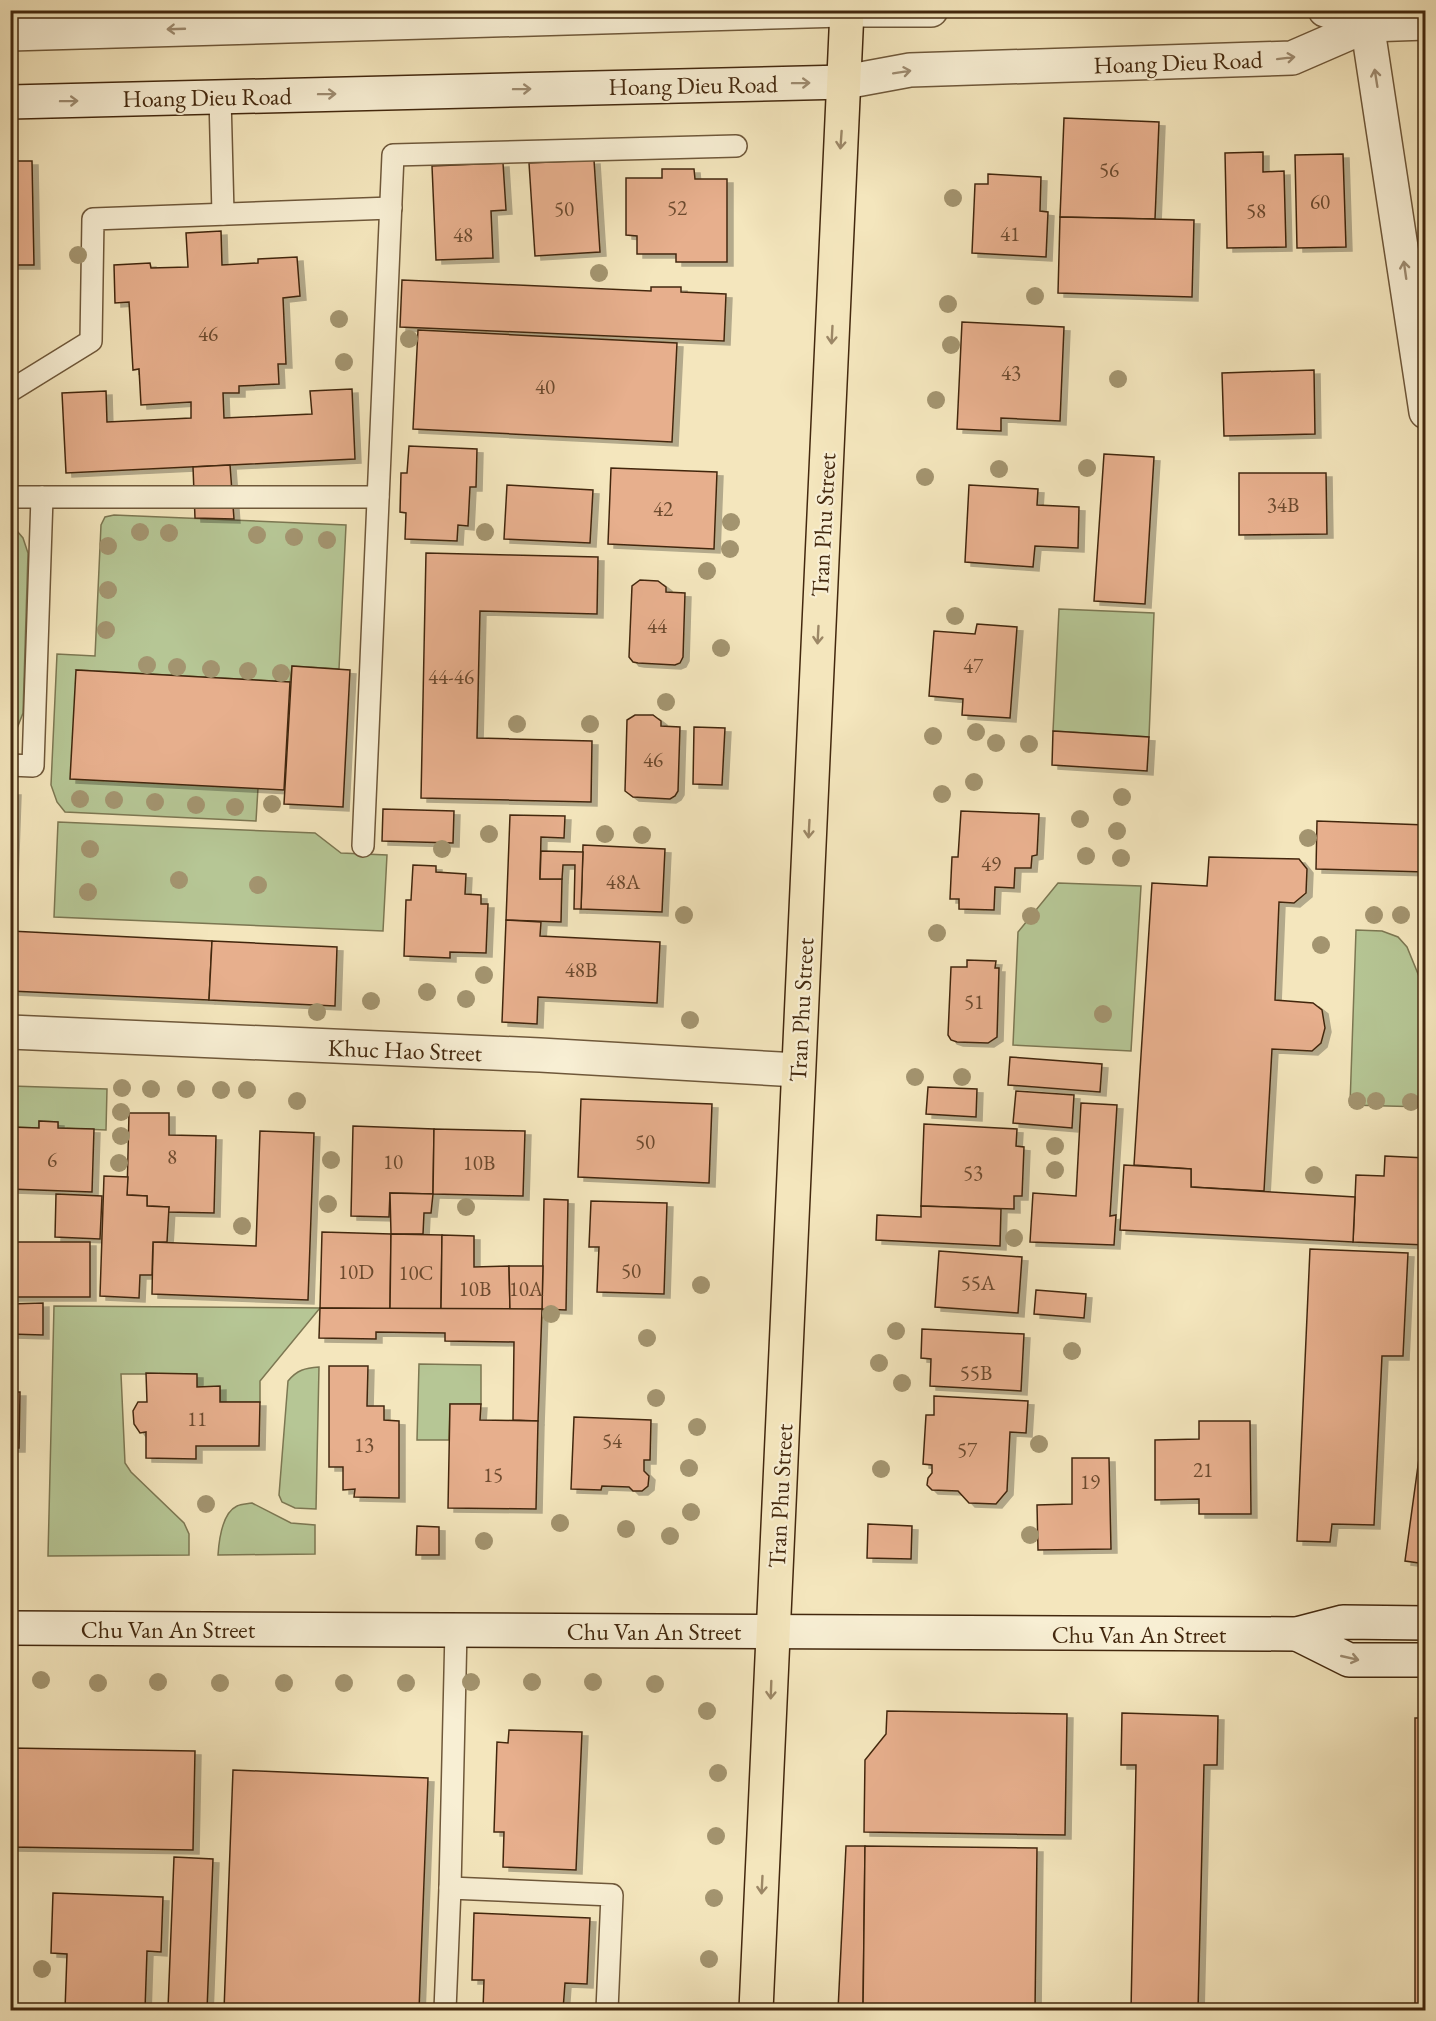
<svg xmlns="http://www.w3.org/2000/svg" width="1436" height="2021" font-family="'EB Garamond',serif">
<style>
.green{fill:#b6c695;stroke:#7c7752;stroke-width:1.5}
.building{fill:#e7af8d;stroke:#43280e;stroke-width:1.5;filter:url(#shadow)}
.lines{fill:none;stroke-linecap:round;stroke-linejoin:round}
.lane-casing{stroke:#6f583a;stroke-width:24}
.street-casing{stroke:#6f583a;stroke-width:36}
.secondary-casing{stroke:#43280e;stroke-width:36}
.primary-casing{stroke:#43280e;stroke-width:36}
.lane{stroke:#f8efd4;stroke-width:21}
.street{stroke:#f8efd4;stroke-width:33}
.secondary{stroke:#f8efd4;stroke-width:33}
.primary{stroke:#f4e6bd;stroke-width:33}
.tree{fill:#a3946f}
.oneway{stroke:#9e8c71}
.oneway2{stroke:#9c8766}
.labels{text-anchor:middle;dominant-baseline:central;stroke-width:4.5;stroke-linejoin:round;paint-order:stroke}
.number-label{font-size:21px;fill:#6c4a2e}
.street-label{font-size:24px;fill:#43280e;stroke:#f8efd4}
</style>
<defs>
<filter id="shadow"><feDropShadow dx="6" dy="4" stdDeviation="0" flood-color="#0004"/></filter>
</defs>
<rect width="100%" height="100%" fill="#f4e6bd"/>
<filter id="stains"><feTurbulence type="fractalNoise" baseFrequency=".00333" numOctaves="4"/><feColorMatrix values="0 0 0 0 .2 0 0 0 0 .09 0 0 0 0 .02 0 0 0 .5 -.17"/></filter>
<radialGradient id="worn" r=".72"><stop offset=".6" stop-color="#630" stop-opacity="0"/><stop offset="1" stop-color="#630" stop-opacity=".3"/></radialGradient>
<g class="green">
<path d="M114 515 346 525 339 669 292 666 290 682 77 670 258 788 256 821 65 812 57 802 51 785 57 654 95 656 101 525 105 517Z"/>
<path d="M11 524 23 538 28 553 23 713 16 731 11 735Z"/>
<path d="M1059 609 1154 613 1149 737 1053 731Z"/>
<path d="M58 822 315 833 341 853 387 855 383 931 54 917Z"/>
<path d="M1058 883 1141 886 1131 1051 1013 1045 1018 932Z"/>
<path d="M1356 930 1382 931 1398 937 1407 947 1425 991V1107L1350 1105Z"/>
<path d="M11 1086 107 1089 106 1130 58 1128V1122L39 1121V1128L11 1127Z"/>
<path d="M54 1306 320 1308 260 1381V1402H220V1387H197L196 1374H121L125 1463 131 1472 184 1523 189 1534V1555L48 1556Z"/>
<path d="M419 1364 481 1365V1404H450L449 1440H417Z"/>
<path d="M319 1367 316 1509 295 1508 282 1502 279 1495 288 1381C297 1370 305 1368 319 1367Z"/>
<path d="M252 1503 291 1523 315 1525V1554L218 1555C219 1540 222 1513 237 1506 241 1504 247 1504 252 1503Z"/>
</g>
<g class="building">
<path d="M1064 118 1159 122 1155 219 1060 217Z"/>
<path d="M1263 152V172L1284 171 1286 247 1227 248 1225 153Z"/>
<path d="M1343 154 1346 247 1297 248 1295 155Z"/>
<path d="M594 160 600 252 535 256 529 163Z"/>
<path d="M10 161H32L34 265H10Z"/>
<path d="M503 163 506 210 491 211 493 258 436 260 432 166Z"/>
<path d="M662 169H694L695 179H727V262H676V254H637V236L626 235V178H662Z"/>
<path d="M988 174 1041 177 1040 211 1048 212 1046 257 972 253 975 184H988Z"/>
<path d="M1060 217 1194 220 1192 297 1058 293Z"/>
<path d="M221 231 222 265 258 263V259L297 257 300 296 283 298 286 364H278L279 384 239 386V393H223L224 418 312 414 310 391 352 389 355 459 66 473 62 393 106 391 107 422 191 418V402L141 405 139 369 133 370 129 302 115 303 114 265 150 263 151 268 188 267 186 233Z"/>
<path d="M402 280 651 291V287H681V292L726 294 724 341 400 327Z"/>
<path d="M962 322 1064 327 1060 421 1001 418V431L957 429Z"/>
<path d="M418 330 677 343 672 442 413 429Z"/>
<path d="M1314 370 1315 434 1224 436 1222 373Z"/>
<path d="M409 446 477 449 476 487H470L468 526 458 525 457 541 405 539 406 513 400 512 401 473H407Z"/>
<path d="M1104 454 1154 457 1145 604 1094 601Z"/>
<path d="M230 465 234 519 195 518 193 467Z"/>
<path d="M611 468 717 472 714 549 608 544Z"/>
<path d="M1239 473H1326L1327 534 1239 535Z"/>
<path d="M507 485 593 490 590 543 504 539Z"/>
<path d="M969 485 1038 489 1037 505 1079 507 1078 548 1035 546 1033 567 965 562Z"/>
<path d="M426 553 598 557 597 614 480 611 477 738 592 741 591 802 421 798Z"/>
<path d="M640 580 658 581 666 587V592L685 593 683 657 680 663 675 665 638 663 633 662 629 657 632 586Z"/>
<path d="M977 624 1017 627 1010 718 962 715 963 699 929 696 934 631 975 634Z"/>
<path d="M292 666 350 670 343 807 284 804Z"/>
<path d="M76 670 290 682 284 790 70 779Z"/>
<path d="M635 715H653L661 721V726L680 727 678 791 675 796 670 799 633 797 625 791 627 720Z"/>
<path d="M694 727 725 728 722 785 693 784Z"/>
<path d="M1053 731 1149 737 1147 771 1052 765Z"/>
<path d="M10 791H15L11 906H10Z"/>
<path d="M383 809 454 811 453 843 382 841Z"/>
<path d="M961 811 1039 814 1037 855 1032 856 1031 868H1015L1014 888 995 887 994 910 959 909V899H950L952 857H958Z"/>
<path d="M510 815 565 816 564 838 541 837 540 879H562L561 922 506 920Z"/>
<path d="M1317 821 1426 825V872L1316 869Z"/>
<path d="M583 845 665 849 662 912 581 909Z"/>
<path d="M541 851 583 852 581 909H574L575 865H563L562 879H540Z"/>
<path d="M1209 857 1299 859 1307 869 1306 893 1294 903 1279 902 1275 1000 1313 1003 1322 1010 1325 1028 1321 1043 1312 1051 1272 1049 1264 1191 1191 1187V1169L1134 1165 1152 883 1207 886Z"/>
<path d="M413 865 436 866V872L466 874 465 894 481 895V904H488L486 953 450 952V958L404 956 406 900H411Z"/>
<path d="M506 920 541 922 540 936 660 942 657 1003 538 997 537 1024 502 1022Z"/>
<path d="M10 931 212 941 209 1000 10 991Z"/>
<path d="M212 941 337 947 335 1006 209 1000Z"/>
<path d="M967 960 996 961 995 968H999L997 1037 988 1043 957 1042 951 1040 948 1035 951 967H967Z"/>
<path d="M1010 1057 1102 1064 1100 1092 1008 1085Z"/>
<path d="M928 1087 977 1089 976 1117 926 1114Z"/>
<path d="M1016 1091 1074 1095 1072 1128 1013 1123Z"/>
<path d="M581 1099 712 1104 709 1183 578 1177Z"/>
<path d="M1081 1103 1117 1105 1110 1216 1116 1215 1114 1245 1030 1242 1033 1193 1076 1196Z"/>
<path d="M129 1113H169V1135L216 1136 214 1213 168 1212 169 1207 147 1206V1196L127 1195Z"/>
<path d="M39 1121 58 1122V1128L94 1129 92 1192 10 1189V1127L39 1128Z"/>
<path d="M924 1124 1017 1129 1016 1146 1024 1147 1022 1196H1014V1209L921 1206Z"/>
<path d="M353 1126 434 1129 433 1194 390 1193 389 1217 351 1216Z"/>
<path d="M434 1129 525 1131 523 1196 433 1194Z"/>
<path d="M260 1131 314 1133 308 1300 152 1294 153 1242 256 1246Z"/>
<path d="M1385 1156 1426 1158V1245L1353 1242 1356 1175 1384 1176Z"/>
<path d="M1124 1165 1191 1169V1187L1355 1197 1353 1242 1120 1230Z"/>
<path d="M104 1176 128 1177 127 1195 147 1196V1206L169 1207 167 1242H153L152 1275H140L139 1298 100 1296Z"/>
<path d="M390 1193 433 1194 431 1213H424L423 1234H391Z"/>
<path d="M56 1194 102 1196 100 1239 55 1237Z"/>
<path d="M544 1199 568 1200 566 1310 542 1309Z"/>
<path d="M591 1201 667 1203 664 1294 597 1292 599 1247H589Z"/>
<path d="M921 1206 1001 1209 1000 1246 876 1240 877 1215 921 1217Z"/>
<path d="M322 1232 391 1234 390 1309 320 1308Z"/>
<path d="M391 1234 442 1235 441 1309H390Z"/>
<path d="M442 1235 474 1236V1267L509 1266 510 1310 441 1309Z"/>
<rect x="10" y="1242" width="80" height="55"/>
<path d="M1310 1249 1408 1253 1403 1356H1382L1374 1525 1332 1524 1330 1542 1297 1541Z"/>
<path d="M939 1251 1022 1257 1018 1313 935 1307Z"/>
<path d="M509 1266H543L542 1309 510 1310Z"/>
<path d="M1036 1290 1086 1294 1084 1318 1034 1314Z"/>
<path d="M43 1303V1335L10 1334V1304Z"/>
<path d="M320 1308 542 1309 538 1421 513 1420 514 1342 445 1341V1333L376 1332V1339L319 1338Z"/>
<path d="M922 1329 1024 1334 1021 1391 930 1386 931 1359 921 1358Z"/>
<path d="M329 1366H368L367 1406H384V1420L399 1421V1498L354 1497 355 1489 343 1490V1467H329Z"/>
<path d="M146 1373 197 1374V1387L220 1386V1402H260L259 1446H196V1459L146 1458V1432L140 1433 134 1424 133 1411 138 1402H147Z"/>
<path d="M10 1392H20L19 1448H10Z"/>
<path d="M934 1396 1028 1401 1026 1433 1010 1432 1007 1491 996 1504 969 1503 958 1491 932 1490 927 1485 928 1478 932 1473V1465L923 1464 926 1415H934Z"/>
<path d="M450 1404H481L480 1420 538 1421 536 1509 448 1508Z"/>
<path d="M1426 1407V1564L1405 1561Z"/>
<path d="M574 1417 651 1420 650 1460H644V1471L649 1476 648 1486 642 1491H633L629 1487 602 1486 601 1490 571 1489Z"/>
<path d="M1199 1421H1250L1251 1514H1199V1499L1155 1500V1440L1199 1439Z"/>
<path d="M1072 1458H1109L1111 1549 1038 1550 1037 1505 1072 1504Z"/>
<path d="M868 1524 912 1526 911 1559 867 1558Z"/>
<path d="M417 1526 439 1527V1555H416Z"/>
<path d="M887 1711 1067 1714 1065 1835 864 1832 865 1760 886 1734Z"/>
<path d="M1122 1713 1218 1716 1217 1765H1204L1198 2010H1131L1136 1765H1121Z"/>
<rect x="1415" y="1718" width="11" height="292"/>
<path d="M509 1730 582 1732 576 1870 503 1867 504 1832H494L497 1742 508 1743Z"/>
<path d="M10 1748 195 1751 193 1850 10 1847Z"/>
<path d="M233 1770 428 1778 419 2010H224Z"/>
<path d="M846 1846H865L863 2010H838Z"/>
<path d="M865 1846 1037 1848 1035 2010H863Z"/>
<path d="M174 1857 213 1859 207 2010 168 2008Z"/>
<path d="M53 1893 163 1897 161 1952 147 1951 145 2010H65L67 1954 51 1953Z"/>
<path d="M474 1913 590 1918 587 1984 565 1983 563 2010H483L484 1980H472Z"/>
</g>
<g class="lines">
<g class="lane-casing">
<g id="lane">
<path d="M220 97 223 214"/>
<path d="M10 391 91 341 93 219 391 208"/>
<path d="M10 497H378"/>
<path d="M10 765 33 766 42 497"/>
<path d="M363 846 393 155 736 146"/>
<path d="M450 1888 456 1630"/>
<path d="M445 2010 450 1888 612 1895 607 2010"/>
</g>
</g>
<g class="street-casing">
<g id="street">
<path d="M856 10H931"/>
<path d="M1325 10 1368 25 1426 23"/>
<path d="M1365 10 1426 412"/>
<path d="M10 34 843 10"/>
<path d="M845 82 910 70 1292 58 1368 25"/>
<path d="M10 1032 540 1055 798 1070"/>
</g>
</g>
<g class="secondary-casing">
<g id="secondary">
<path d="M10 102 845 82"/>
<path d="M10 1628 1297 1634 1343 1622 1426 1623"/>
<path d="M1297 1634 1349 1660H1426"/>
</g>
</g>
<g class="primary-casing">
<path id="primary" d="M756 2010 847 10"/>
</g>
<use href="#lane" class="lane"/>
<use href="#street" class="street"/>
<use href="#secondary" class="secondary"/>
<use href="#primary" class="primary"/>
</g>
<g class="tree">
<circle cx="953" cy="198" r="9"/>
<circle cx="78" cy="255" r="9"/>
<circle cx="599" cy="273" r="9"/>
<circle cx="1035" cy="296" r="9"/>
<circle cx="948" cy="304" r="9"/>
<circle cx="339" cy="319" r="9"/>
<circle cx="409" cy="339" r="9"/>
<circle cx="951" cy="345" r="9"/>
<circle cx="344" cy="362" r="9"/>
<circle cx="1118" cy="379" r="9"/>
<circle cx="936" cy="400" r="9"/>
<circle cx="1087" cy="468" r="9"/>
<circle cx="999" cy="469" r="9"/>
<circle cx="925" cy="477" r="9"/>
<circle cx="731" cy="522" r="9"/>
<circle cx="140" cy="532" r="9"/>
<circle cx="485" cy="532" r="9"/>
<circle cx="169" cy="533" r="9"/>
<circle cx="257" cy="535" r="9"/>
<circle cx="294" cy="537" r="9"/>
<circle cx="327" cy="540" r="9"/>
<circle cx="108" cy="546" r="9"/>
<circle cx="730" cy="549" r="9"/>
<circle cx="707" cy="571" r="9"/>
<circle cx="108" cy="590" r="9"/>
<circle cx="955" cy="616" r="9"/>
<circle cx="106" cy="630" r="9"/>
<circle cx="721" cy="648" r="9"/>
<circle cx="147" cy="665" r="9"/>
<circle cx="177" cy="667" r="9"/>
<circle cx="211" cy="669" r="9"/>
<circle cx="248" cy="671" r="9"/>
<circle cx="281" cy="673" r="9"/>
<circle cx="666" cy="702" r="9"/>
<circle cx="517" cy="724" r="9"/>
<circle cx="590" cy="724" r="9"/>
<circle cx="976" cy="732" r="9"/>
<circle cx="933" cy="736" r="9"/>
<circle cx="996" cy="743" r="9"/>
<circle cx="1029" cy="744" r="9"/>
<circle cx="974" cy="782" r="9"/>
<circle cx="942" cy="794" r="9"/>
<circle cx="1122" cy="797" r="9"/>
<circle cx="80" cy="799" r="9"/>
<circle cx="114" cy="800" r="9"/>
<circle cx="155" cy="802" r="9"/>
<circle cx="272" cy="804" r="9"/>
<circle cx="196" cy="805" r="9"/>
<circle cx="235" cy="807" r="9"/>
<circle cx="1080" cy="819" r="9"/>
<circle cx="1117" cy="831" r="9"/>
<circle cx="489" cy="834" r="9"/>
<circle cx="605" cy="834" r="9"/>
<circle cx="642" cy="835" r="9"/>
<circle cx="1308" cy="838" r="9"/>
<circle cx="90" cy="849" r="9"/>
<circle cx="442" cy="849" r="9"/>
<circle cx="1086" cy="856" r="9"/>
<circle cx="1121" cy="858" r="9"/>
<circle cx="179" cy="880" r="9"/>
<circle cx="258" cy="885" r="9"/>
<circle cx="88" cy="892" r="9"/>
<circle cx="684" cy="915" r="9"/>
<circle cx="1374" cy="915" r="9"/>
<circle cx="1401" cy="915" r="9"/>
<circle cx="1031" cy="916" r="9"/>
<circle cx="937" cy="933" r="9"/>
<circle cx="1321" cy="945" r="9"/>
<circle cx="484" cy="975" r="9"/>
<circle cx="427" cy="992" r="9"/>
<circle cx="466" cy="999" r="9"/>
<circle cx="371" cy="1001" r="9"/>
<circle cx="317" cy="1012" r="9"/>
<circle cx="1103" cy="1014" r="9"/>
<circle cx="690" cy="1020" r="9"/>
<circle cx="915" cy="1077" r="9"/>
<circle cx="962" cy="1077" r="9"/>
<circle cx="122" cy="1088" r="9"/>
<circle cx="151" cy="1089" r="9"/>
<circle cx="186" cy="1089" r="9"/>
<circle cx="221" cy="1090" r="9"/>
<circle cx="247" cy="1090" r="9"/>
<circle cx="297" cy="1101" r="9"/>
<circle cx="1357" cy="1101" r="9"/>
<circle cx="1376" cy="1101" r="9"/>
<circle cx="1411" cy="1102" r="9"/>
<circle cx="121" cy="1112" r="9"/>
<circle cx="121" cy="1136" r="9"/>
<circle cx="1055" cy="1146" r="9"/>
<circle cx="331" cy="1160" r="9"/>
<circle cx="119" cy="1163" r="9"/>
<circle cx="1055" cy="1170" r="9"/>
<circle cx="1314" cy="1175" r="9"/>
<circle cx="328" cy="1204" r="9"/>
<circle cx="466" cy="1207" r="9"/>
<circle cx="242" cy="1226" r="9"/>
<circle cx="1014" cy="1238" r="9"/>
<circle cx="701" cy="1285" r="9"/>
<circle cx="551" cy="1314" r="9"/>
<circle cx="896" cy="1331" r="9"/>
<circle cx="647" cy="1338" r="9"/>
<circle cx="1072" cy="1351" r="9"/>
<circle cx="879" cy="1363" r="9"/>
<circle cx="902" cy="1383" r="9"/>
<circle cx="656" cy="1398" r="9"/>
<circle cx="697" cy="1427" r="9"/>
<circle cx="1039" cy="1444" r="9"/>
<circle cx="689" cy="1468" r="9"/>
<circle cx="881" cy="1469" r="9"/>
<circle cx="206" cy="1504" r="9"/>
<circle cx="691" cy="1512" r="9"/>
<circle cx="560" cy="1523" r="9"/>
<circle cx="626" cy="1529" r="9"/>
<circle cx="1030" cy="1535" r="9"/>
<circle cx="670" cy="1536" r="9"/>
<circle cx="484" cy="1541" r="9"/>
<circle cx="41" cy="1680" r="9"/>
<circle cx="158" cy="1682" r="9"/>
<circle cx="471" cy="1682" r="9"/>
<circle cx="532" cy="1682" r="9"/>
<circle cx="593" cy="1682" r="9"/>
<circle cx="98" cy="1683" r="9"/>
<circle cx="220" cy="1683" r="9"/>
<circle cx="284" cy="1683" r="9"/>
<circle cx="344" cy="1683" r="9"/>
<circle cx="406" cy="1683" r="9"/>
<circle cx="655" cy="1684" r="9"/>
<circle cx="707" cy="1711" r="9"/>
<circle cx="718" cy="1773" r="9"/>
<circle cx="716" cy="1836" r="9"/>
<circle cx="714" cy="1898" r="9"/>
<circle cx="709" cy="1959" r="9"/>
<circle cx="42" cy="1969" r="9"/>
</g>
<defs><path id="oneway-shaft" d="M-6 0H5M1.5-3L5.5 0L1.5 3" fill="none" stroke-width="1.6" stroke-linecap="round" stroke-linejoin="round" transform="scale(1.5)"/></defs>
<g class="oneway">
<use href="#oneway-shaft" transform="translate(176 29) rotate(178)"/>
<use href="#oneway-shaft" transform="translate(1286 58) rotate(-7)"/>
<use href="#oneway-shaft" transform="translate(902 72) rotate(-9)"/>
<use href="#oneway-shaft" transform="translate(1376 78) rotate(-99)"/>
<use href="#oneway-shaft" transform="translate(801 83) rotate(-1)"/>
<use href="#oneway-shaft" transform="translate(522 89) rotate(-1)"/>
<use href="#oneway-shaft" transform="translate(327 94) rotate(-1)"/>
<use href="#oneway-shaft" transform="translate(69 101) rotate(-1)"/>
<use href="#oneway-shaft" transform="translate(1405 270) rotate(-98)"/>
<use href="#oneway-shaft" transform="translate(1350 1658) rotate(13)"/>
</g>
<g class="oneway2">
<use href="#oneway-shaft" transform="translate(841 140) rotate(94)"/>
<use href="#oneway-shaft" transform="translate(832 335) rotate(93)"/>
<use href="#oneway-shaft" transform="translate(818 635) rotate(93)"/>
<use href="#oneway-shaft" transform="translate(809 829) rotate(93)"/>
<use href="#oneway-shaft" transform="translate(771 1690) rotate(92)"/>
<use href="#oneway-shaft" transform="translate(762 1885) rotate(93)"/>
</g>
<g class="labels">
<g class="number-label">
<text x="1109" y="169">56</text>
<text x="1320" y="201">60</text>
<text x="677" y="207">52</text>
<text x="564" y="208">50</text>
<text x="1256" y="210">58</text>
<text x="1010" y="233">41</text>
<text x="463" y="234">48</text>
<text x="208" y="333">46</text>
<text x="1011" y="372">43</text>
<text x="545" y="386">40</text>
<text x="1283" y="504">34B</text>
<text x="663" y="508">42</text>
<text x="657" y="625">44</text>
<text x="973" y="665">47</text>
<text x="451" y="676">44-46</text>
<text x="653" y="759">46</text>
<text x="991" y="863">49</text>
<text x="623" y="881">48A</text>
<text x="581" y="969">48B</text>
<text x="974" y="1001">51</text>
<text x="645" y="1141">50</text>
<text x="172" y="1156">8</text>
<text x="52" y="1159">6</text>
<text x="393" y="1161">10</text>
<text x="479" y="1162">10B</text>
<text x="973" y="1172">53</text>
<text x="631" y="1270">50</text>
<text x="356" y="1271">10D</text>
<text x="416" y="1272">10C</text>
<text x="978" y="1282">55A</text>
<text x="475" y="1288">10B</text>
<text x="526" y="1288">10A</text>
<text x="976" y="1372">55B</text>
<text x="197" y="1418">11</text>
<text x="612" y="1440">54</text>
<text x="364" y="1444">13</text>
<text x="967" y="1449">57</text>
<text x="1203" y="1469">21</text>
<text x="493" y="1474">15</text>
<text x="1090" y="1481">19</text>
</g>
<g class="street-label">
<text transform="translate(1178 62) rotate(-2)">Hoang Dieu Road</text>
<text transform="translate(693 85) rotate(-1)">Hoang Dieu Road</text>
<text transform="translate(207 97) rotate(-1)">Hoang Dieu Road</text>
<text transform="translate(823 525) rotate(-87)">Tran Phu Street</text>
<text transform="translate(801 1010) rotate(-87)">Tran Phu Street</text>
<text transform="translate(405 1050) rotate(2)">Khuc Hao Street</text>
<text transform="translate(780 1496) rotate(-87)">Tran Phu Street</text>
<text x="168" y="1629">Chu Van An Street</text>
<text x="654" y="1631">Chu Van An Street</text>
<text x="1139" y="1634">Chu Van An Street</text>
</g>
</g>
<rect width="1436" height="2021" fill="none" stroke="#f4e6bd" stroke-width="36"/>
<rect x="12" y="12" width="1412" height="1997" fill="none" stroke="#43280e" stroke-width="3"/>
<rect x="18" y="18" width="1400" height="1985" fill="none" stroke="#43280e" stroke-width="1.5"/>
<rect width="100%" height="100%" filter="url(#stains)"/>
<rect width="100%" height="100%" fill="url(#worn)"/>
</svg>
